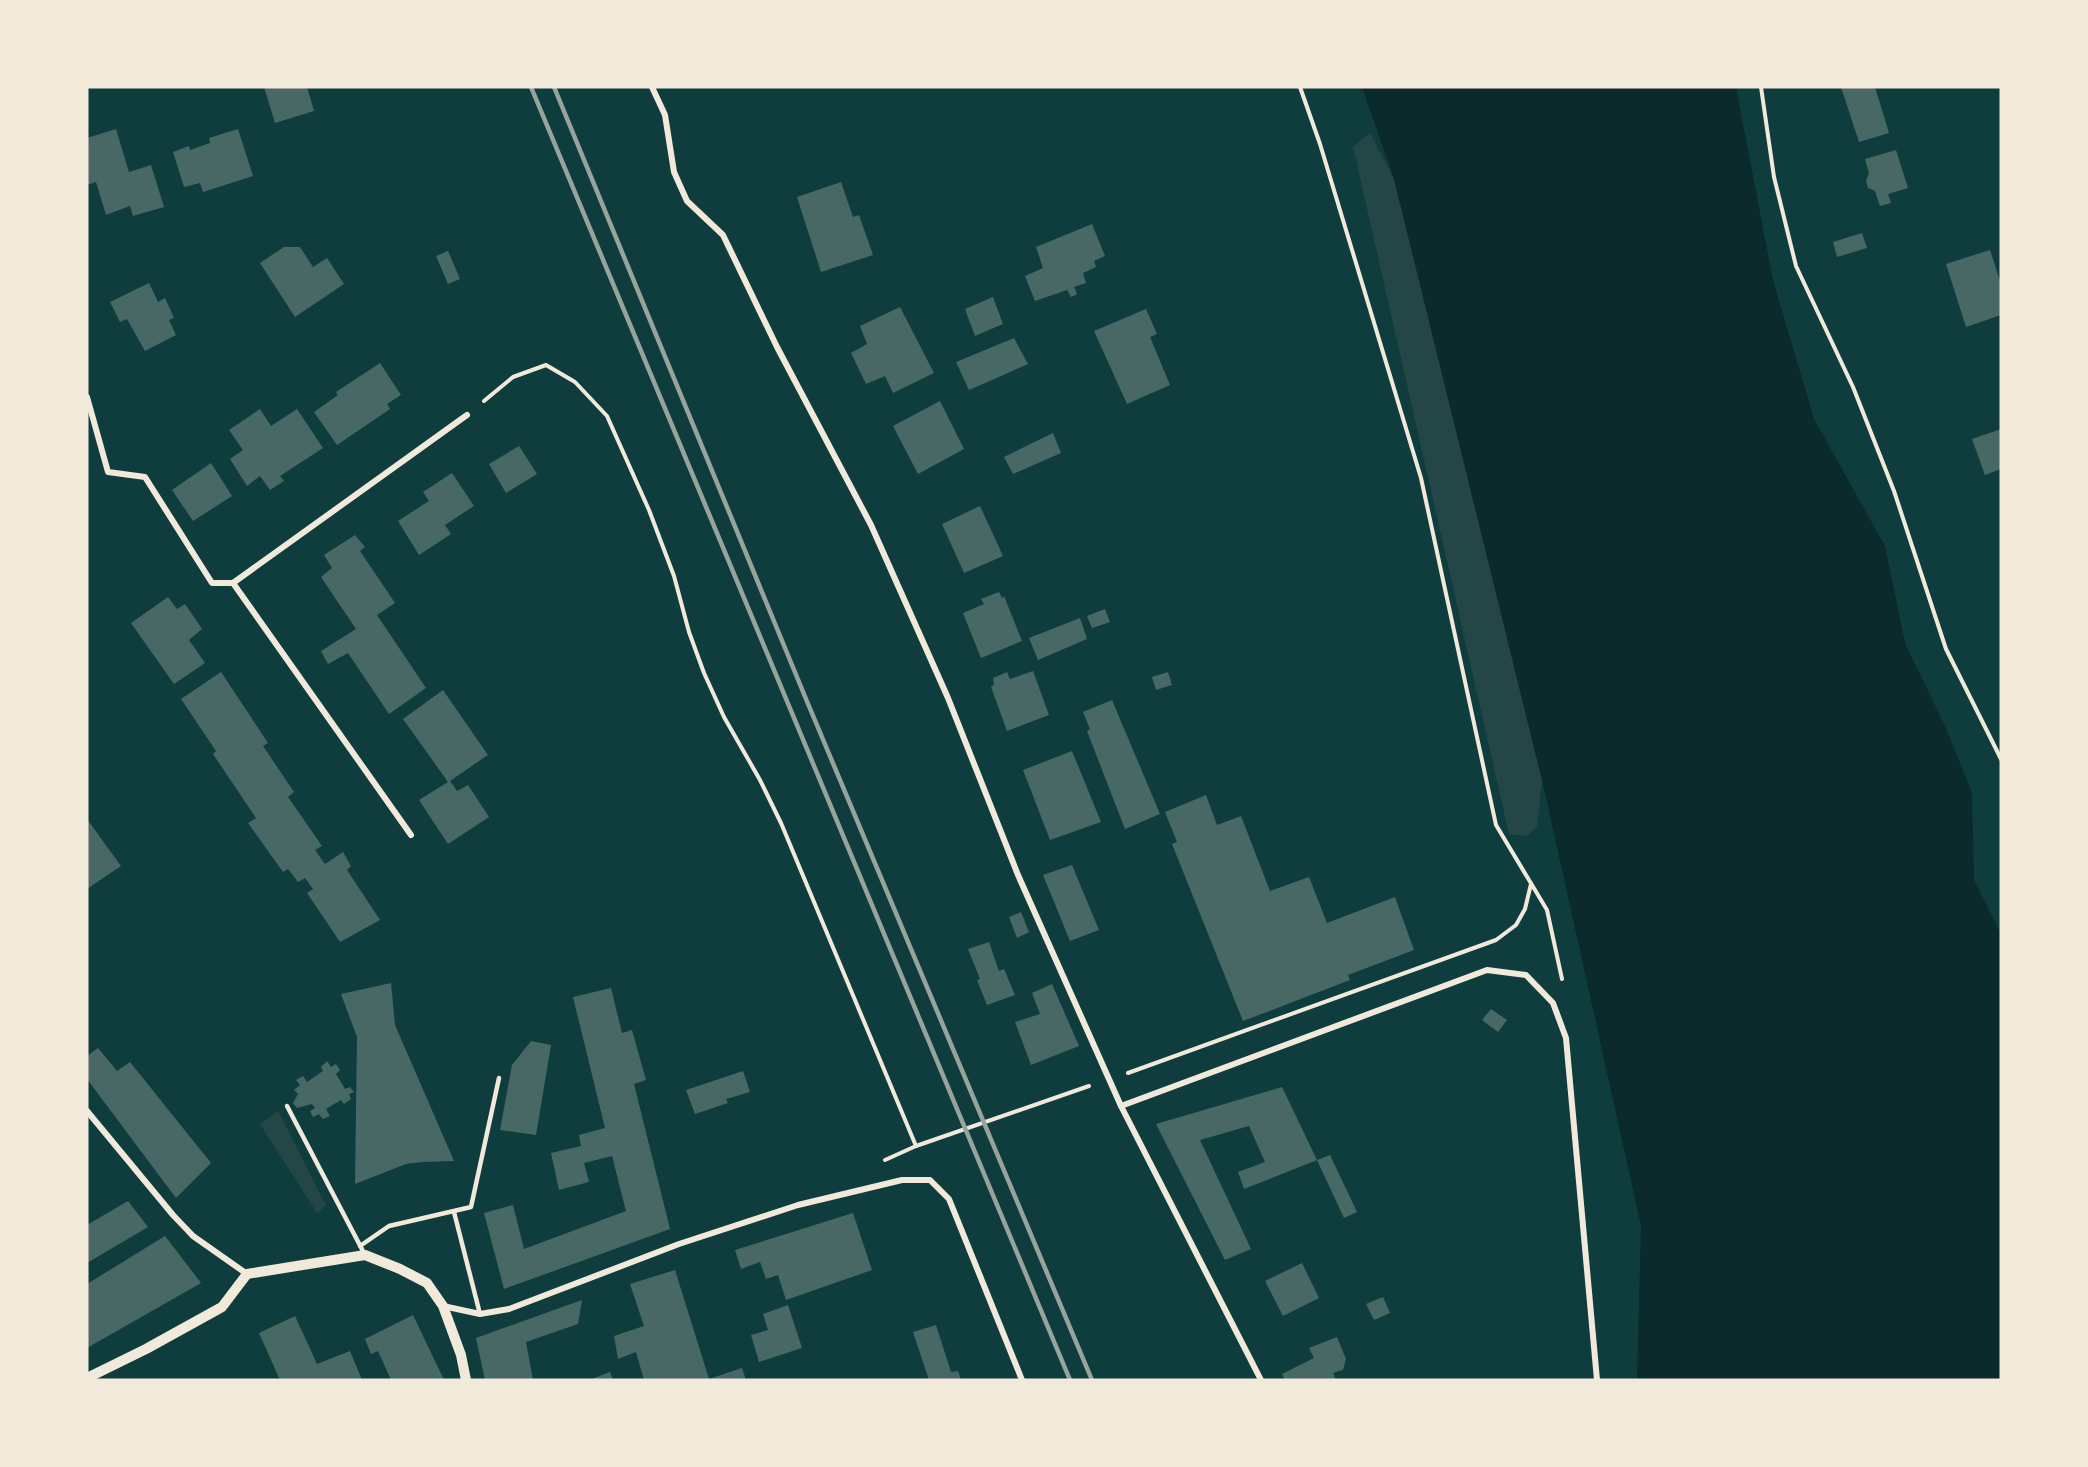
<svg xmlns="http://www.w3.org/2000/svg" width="2088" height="1467" font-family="'Zilla Slab',serif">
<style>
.green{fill:#244646}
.water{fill:#0a2a2b}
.building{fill:#486865}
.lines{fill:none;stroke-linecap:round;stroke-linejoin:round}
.path{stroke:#f1e9da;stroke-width:4}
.service{stroke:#f1e9da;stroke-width:4.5}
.minor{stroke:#f1e9da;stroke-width:6}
.tertiary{stroke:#f1e9da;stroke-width:10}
.rail{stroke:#97a49c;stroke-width:4.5}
</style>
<rect width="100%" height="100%" fill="#0f3d3e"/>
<g class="green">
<path d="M1370 133 1394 179 1542 780 1537 827 1527 836 1509 834 1353 147Z"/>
<path d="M278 1111 326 1205 317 1213 260 1124Z"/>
</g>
<path class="water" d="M1362 87H1736L1773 280 1814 419 1885 546 1905 643 1945 726 1972 793 1974 880 2001 934V1380H1637L1641 1226 1542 780 1394 179Z"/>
<g class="building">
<path d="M264 87H307L314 111 275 123Z"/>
<path d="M1841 87H1875L1889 133 1859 142Z"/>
<path d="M116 129 129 172 151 165 164 207 133 216 130 206 106 215 96 182 87 185V138Z"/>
<path d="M238 129 253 176 203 192 200 183 184 187 173 152 189 146 190 150 210 143 209 138Z"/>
<path d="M1896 150 1908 188 1888 194 1891 203 1880 206 1875 191 1868 188 1866 181 1869 173 1865 159Z"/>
<path d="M841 182 853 217 859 215 873 255 821 272 797 197Z"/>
<path d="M1092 224 1105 256 1094 261 1096 267 1083 273 1086 283 1074 287 1077 294 1071 297 1067 290 1035 301 1025 276 1043 268 1036 247Z"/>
<path d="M1862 233 1867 248 1837 257 1833 242Z"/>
<path d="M284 247H300L313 267 327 258 344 284 295 317 260 263Z"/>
<path d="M1990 250 2001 284V315L1966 327 1946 264Z"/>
<path d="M448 251 460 279 448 284 436 256Z"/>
<path d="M149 283 158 302 165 298 174 318 169 320 176 335 145 351 127 319 120 322 110 302Z"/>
<path d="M993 297 1003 324 975 336 965 309Z"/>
<path d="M900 307 934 373 893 393 885 376 866 384 851 353 867 344 860 326Z"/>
<path d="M1146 309 1157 334 1150 337 1170 385 1127 404 1094 331Z"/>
<path d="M1014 338 1028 364 969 390 956 362Z"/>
<path d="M380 363 401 395 387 404 390 409 337 445 314 412 338 395 336 392Z"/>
<path d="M940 401 964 449 918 474 893 426Z"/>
<path d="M260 409 271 426 297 409 323 448 280 476 284 481 270 490 260 476 247 486 230 459 243 450 229 430Z"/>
<path d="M2001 429V469L1985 475 1972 439Z"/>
<path d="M1053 433 1061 453 1013 474 1004 457Z"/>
<path d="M519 446 537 474 506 493 489 464Z"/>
<path d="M211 463 232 496 193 521 172 490Z"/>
<path d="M452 473 474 506 445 525 451 534 419 555 398 521 429 501 423 492Z"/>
<path d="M980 506 1003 556 964 573 942 524Z"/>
<path d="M355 535 365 547 360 551 395 603 377 615 426 688 389 714 348 653 328 664 321 651 356 629 321 577 332 568 324 555Z"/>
<path d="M999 592 1002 598 1004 596 1022 641 981 658 963 613 984 604 981 599Z"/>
<path d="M168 597 177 609 185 604 202 629 189 640 205 663 174 684 131 623Z"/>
<path d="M1105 609 1110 622 1092 628 1087 616Z"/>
<path d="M1080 618 1087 639 1038 660 1029 638Z"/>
<path d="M1033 671 1049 715 1007 731 991 687 994 685 993 678 1007 672 1010 679Z"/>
<path d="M221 672 268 743 263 746 294 792 288 797 322 846 315 850 325 864 343 852 351 866 347 870 380 920 340 942 307 893 313 889 305 878 298 882 288 869 283 872 248 823 256 818 213 754 216 751 181 699Z"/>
<path d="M1168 672 1172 685 1156 690 1152 677Z"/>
<path d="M443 690 488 755 450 781 457 791 468 785 489 817 448 844 419 800 448 782 403 719Z"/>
<path d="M1112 700 1160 814 1125 829 1087 731 1090 729 1083 712Z"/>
<path d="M1072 751 1101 822 1050 840 1023 770Z"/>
<path d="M1206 795 1217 825 1241 816 1270 891 1309 877 1327 923 1395 897 1414 950 1348 975 1350 980 1243 1021 1172 844 1177 842 1165 812Z"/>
<path d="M87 819 121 866 87 889Z"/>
<path d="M1072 865 1099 930 1070 941 1043 875Z"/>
<path d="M1021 912 1029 932 1017 938 1009 917Z"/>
<path d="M989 942 999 971 1004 969 1015 995 987 1005 977 980 980 979 968 949Z"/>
<path d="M391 983 395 1025 454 1161 422 1162 406 1164 355 1184 357 1037 341 994Z"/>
<path d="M1052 984 1079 1046 1031 1065 1015 1022 1040 1014 1032 993Z"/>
<path d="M611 988 622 1033 632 1030 646 1080 634 1084 670 1229 504 1289 484 1213 513 1205 524 1249 626 1211 612 1156 584 1163 589 1182 559 1190 551 1153 581 1146 579 1135 605 1128 573 997Z"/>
<path d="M1491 1009 1507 1020 1498 1032 1482 1020Z"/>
<path d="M531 1041 551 1045 536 1135 500 1130 512 1065Z"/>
<path d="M98 1048 117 1071 130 1062 211 1163 176 1198 87 1079V1056Z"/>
<path d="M327 1061 331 1067 336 1064 340 1070 336 1074 345 1089 350 1087 354 1092 349 1094 351 1099 344 1104 341 1100 326 1109 330 1116 323 1119 319 1114 313 1117 310 1111 315 1108 312 1104 297 1108 293 1103 298 1094 294 1090 300 1085 296 1080 303 1076 307 1082 323 1071 321 1067Z"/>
<path d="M743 1071 750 1092 726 1099 728 1103 695 1114 686 1090Z"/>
<path d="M1282 1087 1317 1160 1244 1189 1238 1172 1265 1162 1249 1126 1200 1140 1251 1249 1225 1260 1156 1124Z"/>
<path d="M1330 1155 1357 1212 1344 1218 1317 1160Z"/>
<path d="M128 1201 148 1227 87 1263V1225Z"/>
<path d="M853 1213 872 1270 786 1300 778 1275 766 1279 760 1262 741 1269 735 1250Z"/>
<path d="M165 1236 201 1283 87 1348V1284Z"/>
<path d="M1302 1263 1319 1298 1283 1316 1265 1281Z"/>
<path d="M675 1270 709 1379 742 1368 746 1380H644L636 1352 618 1359 614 1336 644 1326 630 1284Z"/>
<path d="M1383 1297 1390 1313 1374 1320 1366 1304Z"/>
<path d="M582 1300 578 1324 526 1342 533 1380H485L476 1338Z"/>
<path d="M788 1305 802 1348 759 1362 751 1335 768 1330 763 1314Z"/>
<path d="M413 1315 434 1359 444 1380H391L378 1351 371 1354 365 1339Z"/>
<path d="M295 1316 317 1364 350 1351 362 1380H280L259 1333Z"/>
<path d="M936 1325 951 1372 958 1371 961 1380H929L913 1332Z"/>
<path d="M1337 1337 1346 1359 1343 1370 1333 1373 1336 1380H1285L1282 1374 1314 1358 1309 1348Z"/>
<path d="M610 1372 613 1380H589Z"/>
</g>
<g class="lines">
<g class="path">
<path d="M1300 87 1320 144 1421 478 1496 825 1547 910 1562 979"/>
<path d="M1761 87 1774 177 1796 266 1853 387 1894 491 1946 649 2001 759"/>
<path d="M484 401 513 377 546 365 575 382 607 416 649 510 674 576 689 632 704 673 724 717 760 780 781 823 916 1146"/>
<path d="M1128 1073 1496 940 1516 925 1525 909 1531 884"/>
<path d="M885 1160 916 1146 1089 1086"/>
</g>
<g class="service">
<path d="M287 1106 365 1255"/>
<path d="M454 1212 480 1314"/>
<path d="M360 1246 389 1226 471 1207 499 1078"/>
</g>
<g class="minor">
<path d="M652 87 665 115 674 172 687 201 723 235 777 347 871 525 948 698 1018 875 1121 1106 1261 1380"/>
<path d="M87 397 108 472 145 477 212 583H233L467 415"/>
<path d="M233 583 411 835"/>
<path d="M1121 1106 1487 970 1526 975 1553 1003 1566 1038 1597 1380"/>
<path d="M87 1111 173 1215 193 1236 247 1274"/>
<path d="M443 1306 480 1314 509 1309 679 1244 798 1205 902 1180H930L949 1199 1022 1380"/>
</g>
<path class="tertiary" d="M87 1378 146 1349 222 1307 247 1274 365 1255 400 1269 427 1283 443 1306 461 1355 466 1380"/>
<g class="rail">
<path d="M531 87 1070 1380"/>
<path d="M554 87 806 699 1092 1380"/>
</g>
</g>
<rect width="2088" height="1467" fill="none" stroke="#f1e9da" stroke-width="177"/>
</svg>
